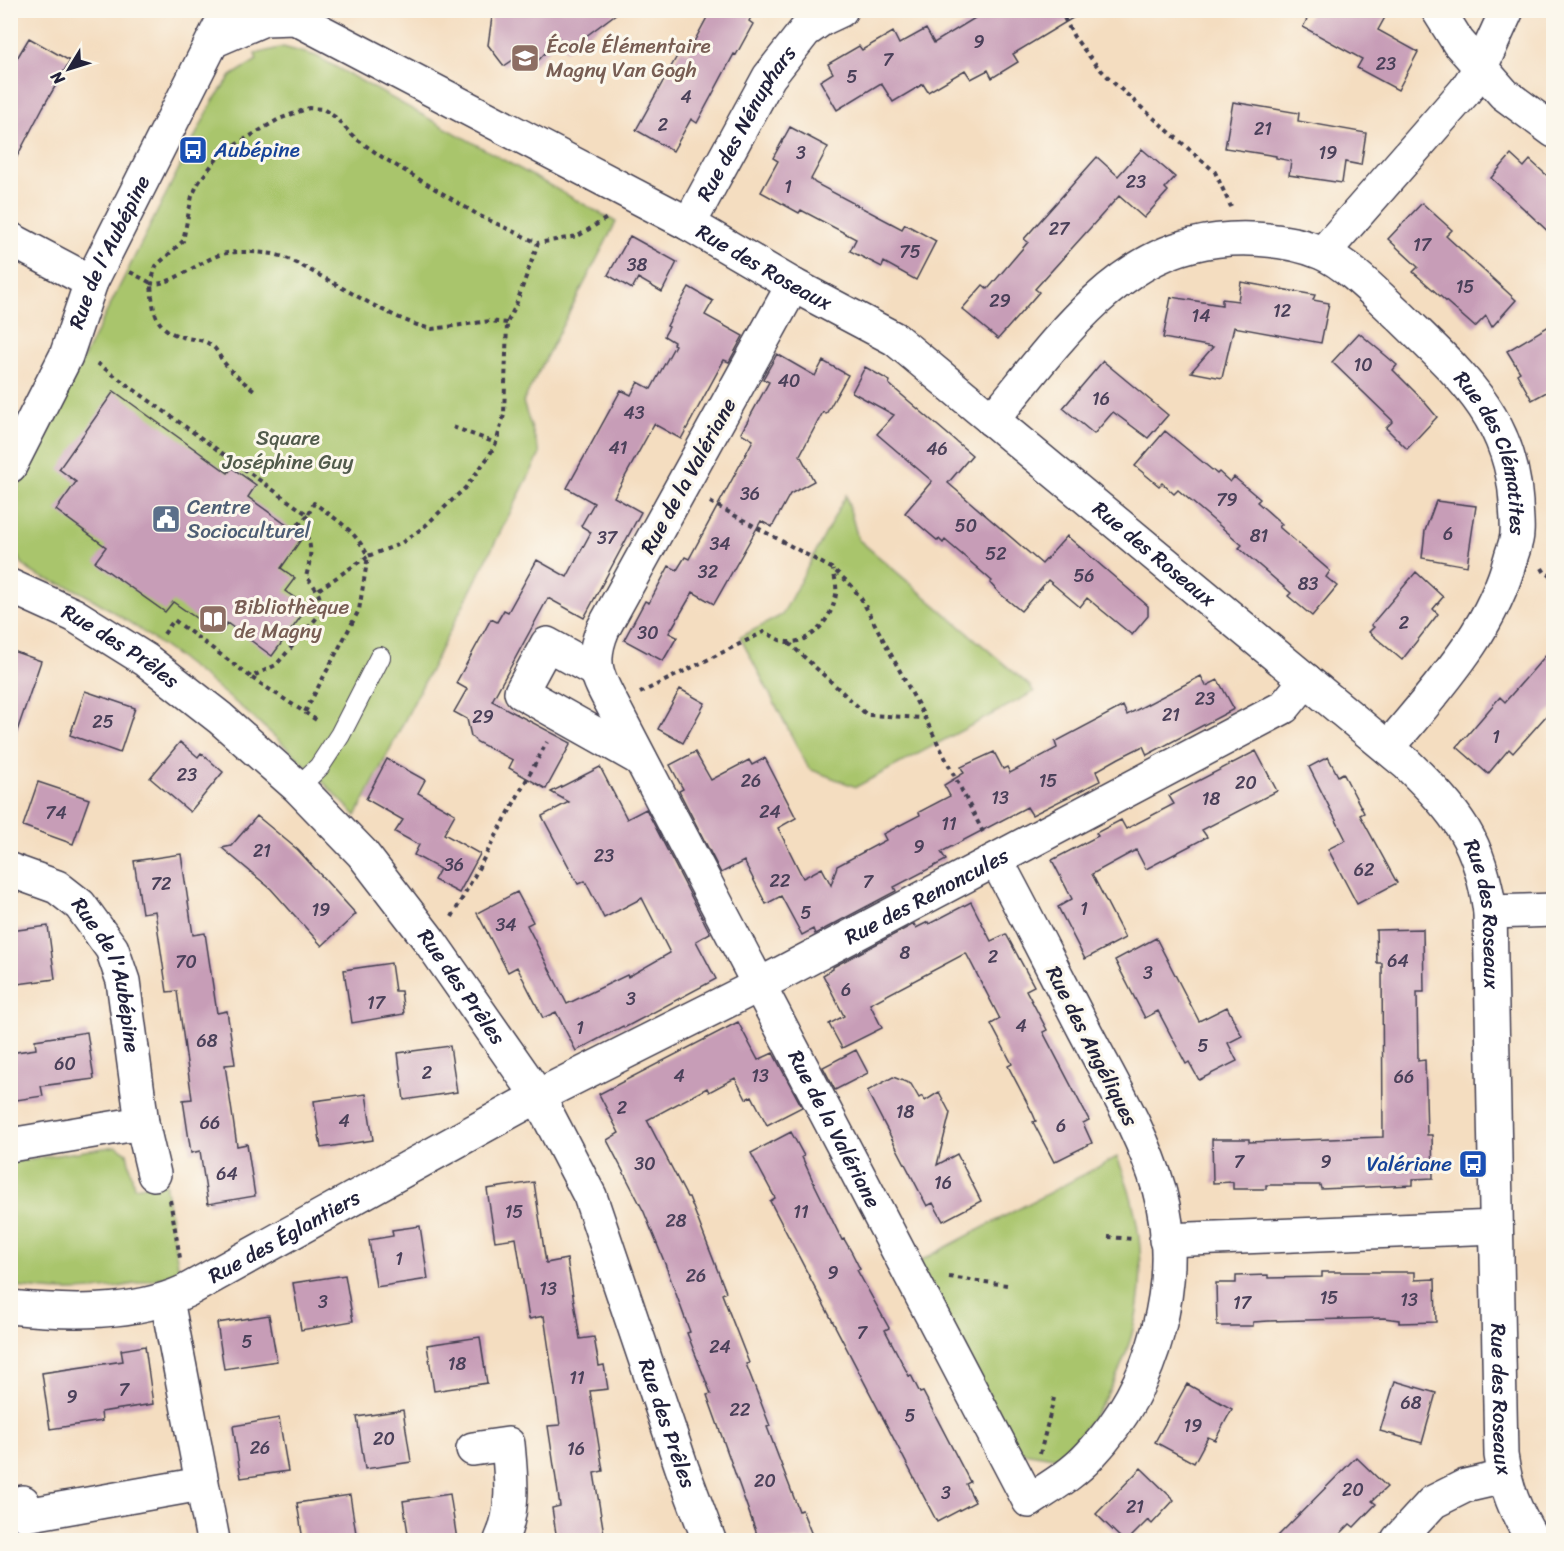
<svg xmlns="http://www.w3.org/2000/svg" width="1564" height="1551" viewBox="0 0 1564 1551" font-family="Sriracha,sans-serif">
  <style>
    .green { fill: #a9c56c; stroke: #667454; stroke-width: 1.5 }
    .building { fill: #c79db7 }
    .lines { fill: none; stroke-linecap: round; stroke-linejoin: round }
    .lane-casing { stroke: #423e4f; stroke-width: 22 }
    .street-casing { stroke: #423e4f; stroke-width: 36 }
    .path { stroke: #423e4f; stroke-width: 4; stroke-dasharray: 4.5 4.5; stroke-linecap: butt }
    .lane { stroke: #fff; stroke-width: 20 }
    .street { stroke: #fff; stroke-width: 33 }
    .labels { text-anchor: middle; stroke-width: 6; stroke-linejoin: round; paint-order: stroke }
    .number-label { font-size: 18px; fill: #4b415a }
    .education-label { font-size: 21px; fill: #785e54; stroke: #fbf7ec; text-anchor: start }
    .street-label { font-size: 21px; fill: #22223b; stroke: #fbf7ec }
    .transit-label { font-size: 21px; fill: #164399; stroke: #fbf7ec; text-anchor: start }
    .park-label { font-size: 21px; fill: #515b4c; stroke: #fbf7ec }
    .service-label { font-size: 21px; fill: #4e5e75; stroke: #fbf7ec; text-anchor: start }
  </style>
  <rect width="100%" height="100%" fill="#fbf7ec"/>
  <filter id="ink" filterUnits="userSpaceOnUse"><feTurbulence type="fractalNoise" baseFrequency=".0167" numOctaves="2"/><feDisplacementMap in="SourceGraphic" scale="12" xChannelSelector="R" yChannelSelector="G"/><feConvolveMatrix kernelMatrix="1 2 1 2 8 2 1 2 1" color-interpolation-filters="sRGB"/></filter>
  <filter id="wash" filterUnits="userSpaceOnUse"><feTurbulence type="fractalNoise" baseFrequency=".008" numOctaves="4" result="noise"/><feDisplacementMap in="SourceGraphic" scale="24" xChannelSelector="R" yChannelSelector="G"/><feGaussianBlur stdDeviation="1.35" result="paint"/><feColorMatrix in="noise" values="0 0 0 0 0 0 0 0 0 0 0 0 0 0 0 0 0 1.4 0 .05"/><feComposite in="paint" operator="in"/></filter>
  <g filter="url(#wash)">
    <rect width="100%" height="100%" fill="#f4ddc0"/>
    <path class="green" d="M283 47 316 56 616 222 523 402 540 454 356 816C289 745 216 682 136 627 117 614 95 599 74 589 56 581 35 579 22 563 5 542 8 513 17 490L213 101 231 76 257 60 255 54Z
      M846 495 858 539 1030 686 1034 692 856 787 809 769 740 637 782 615Z
      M117 1146 127 1153 134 1187 165 1182 179 1272C119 1291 73 1296 11 1286V1162Z
      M1117 1157C1163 1265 1141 1374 1059 1458L1011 1450 914 1264Z"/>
    <g id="blocks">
      <path class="building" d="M493 10H621L566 51 559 38 534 65 525 52 504 66 488 45Z
        M711 10H755L749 21 753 24 736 55 734 54 697 123 691 119 673 151 636 130 681 49 688 53Z
        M988 10H1086L1013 54 1018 62 992 78 988 70 971 79 965 70 928 92 923 84 893 102 881 83 837 110 820 81 833 73 828 64 859 46 862 50 893 32 899 44 926 29 934 43Z
        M1312 10H1389L1378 30 1418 52 1398 90 1357 68 1362 59 1303 27Z
        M29 38 70 61 43 107 10 170V70Z
        M1233 102 1299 113 1298 121 1366 133 1361 165 1345 162 1342 183 1289 175 1291 161 1276 158V156L1225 148Z
        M790 127 828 147 811 179 815 183 902 229 905 224 936 241 916 280 884 262 882 267 850 251 856 239 801 210 799 213 761 192 778 161 773 158Z
        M1142 149 1175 177 1165 188 1168 191 1144 218 1119 196 1035 289 1039 292 998 339 962 309 983 285 988 289 1028 242 1024 239 1097 157 1118 176Z
        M1511 155 1524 167 1530 160 1554 182V237L1491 178Z
        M1422 203 1452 230 1446 236 1516 300 1492 327 1486 316 1475 327 1413 272 1418 267 1388 239Z
        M630 236 677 262 662 292 638 278 632 289 608 275Z
        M1241 282 1315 295 1313 300 1329 303 1321 343 1234 327 1222 378 1191 372 1213 347 1163 338 1171 297 1222 305V299L1238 301Z
        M689 287 713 301 705 315 743 336 729 362 724 360 681 439 654 424 614 497 641 512 584 618 548 598 492 701 571 743 546 789 509 768 513 760 477 742 471 736 467 719 454 712 467 689 456 683 491 619 497 622 504 610 508 612 537 560 567 577 591 532 581 526 594 503 567 488 621 390 631 395 638 382 651 389 675 345 673 344 674 342 664 336 669 327 667 326Z
        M1554 323V388L1532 400 1517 374 1520 372 1507 351Z
        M1359 333 1397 365 1393 370 1421 398 1437 417 1407 449 1386 428 1393 421 1332 362Z
        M777 354 815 376 823 361 848 375 826 414 823 412 800 455 814 481 790 494 772 527 761 521 714 604 693 592 669 633 677 637 663 661 624 640 645 601 649 603 669 566 677 570 685 557 689 559 741 463 753 440 741 433 769 382 763 379Z
        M1103 361 1168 415 1148 438 1113 412 1094 434 1063 408Z
        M865 367 890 381 889 384 972 455 948 483 1042 564 1067 536 1148 606V616L1132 635 1087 598 1080 607 1048 580 1021 611 999 593 990 583 992 581 966 558 945 540 943 543 939 539 938 541 905 513 932 481 877 434 894 415 852 392Z
        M114 391 228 473 232 468 256 485 248 497 303 537 281 568 295 578 285 591 308 607 272 656 227 623 219 634 173 602 165 612 95 562 106 547 56 510 76 482 59 469Z
        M1165 431 1217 474 1219 472 1230 482 1234 477 1260 499 1257 502 1282 524 1279 527 1330 571 1326 577 1337 586 1312 616 1288 596 1291 593 1239 548 1242 545 1205 513 1178 490 1174 494 1162 483 1159 486 1135 466Z
        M1436 501 1476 506 1467 566 1422 558 1425 531Z
        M1416 572 1443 597 1433 609 1438 614 1402 660 1369 632 1374 627 1371 625Z
        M1554 646V707L1513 753 1509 749 1488 774 1457 747 1500 697 1505 702Z
        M10 650 41 661 15 737 10 736Z
        M1201 676 1206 686 1218 680 1234 709 1147 755 1143 746 1119 758 1096 771 1100 781 1032 815 1027 807 941 852 946 860 894 887 896 891 815 934 813 929 802 935 781 896 766 904 744 861 721 873 679 791 683 789 670 765 695 752 711 780 749 760 752 765 765 758 796 818 778 828 803 878 822 868 831 885 837 866 886 840 883 834 920 815 919 812 950 796 944 785 964 773 961 767 994 752 1003 769 1007 767 1010 773 1057 748 1055 742 1123 706 1127 715Z
        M680 689 705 703 683 743 658 729Z
        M85 691 135 708 120 753 70 735Z
        M180 742 198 757 201 753 223 772 190 812 150 778Z
        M1256 751 1277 791 1202 830 1207 837 1146 869 1136 850 1092 874 1125 938 1085 959 1058 907 1072 899 1052 860 1098 836 1096 833 1121 820 1126 829 1174 804 1169 796Z
        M1328 757 1338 776 1343 773 1364 813 1360 815 1397 883 1357 904 1328 849 1346 840 1309 767Z
        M387 759 425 780 418 793 455 814 444 834 480 854 459 893 434 880 440 869 414 855 419 845 395 832 403 820 366 799Z
        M600 767 627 819 646 809 710 933 696 941 716 979 624 1028 623 1026 576 1051 556 1012 543 1018 517 967 508 972 477 913 517 892 533 922 527 925 567 1004 627 975 628 977 670 953 642 898 604 918 585 881 578 884 542 816 569 802 551 792Z
        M38 782 89 799 73 844 23 826Z
        M257 816 298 850 356 914 322 946 271 889 222 848 231 846Z
        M181 854 193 935 205 933 217 1013 227 1011 235 1064 225 1065 237 1146 247 1144 255 1196 208 1204 200 1151 191 1153 183 1100 192 1099 177 991 167 992 155 911 142 913 134 861Z
        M971 902 991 941 1006 934 1034 986 1026 990 1047 1030 1043 1032 1089 1120 1083 1123 1092 1143 1054 1162 1033 1122 1036 1121 1033 1114 1008 1066 1012 1064 991 1024 1000 1019 966 953 870 1004 882 1028 842 1048 829 1024 844 1016 823 975 833 969V967L914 924 916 928 928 922 929 924Z
        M48 926 55 979 10 985V931Z
        M1423 929 1424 992H1417L1418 1061 1425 1060 1427 1135H1432L1433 1178 1413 1179V1185L1321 1189 1320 1185H1266V1189H1233V1182L1213 1183 1212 1139H1249V1142L1383 1137 1382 963H1377L1376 930Z
        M1156 938 1199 1021 1227 1007 1242 1036 1228 1043 1237 1061 1199 1080 1189 1062 1186 1064 1158 1011 1145 1018 1115 960Z
        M391 963 395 991H401L404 1014 352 1023 344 970Z
        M738 1022 758 1060 773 1053 802 1107 767 1125 752 1096 746 1099 735 1078 709 1092 707 1088 647 1120 687 1197H689L726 1292 722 1294 749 1363 746 1364 770 1426 767 1427 799 1511 802 1510 814 1540H759L707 1395 711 1394 687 1333 690 1332 664 1261 644 1212 607 1140 619 1133 599 1094Z
        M87 1032 94 1079 41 1086 43 1096 10 1101V1053L36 1049 35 1040Z
        M450 1046 457 1092 404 1100 398 1053Z
        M856 1050 868 1073 835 1090 823 1067Z
        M893 1077 911 1084 919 1098 922 1096 925 1101 939 1092 950 1113 937 1165 957 1154 981 1201 943 1221 933 1203 927 1206 867 1091Z
        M366 1094 373 1140 321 1148 314 1101Z
        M791 1132 804 1156 802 1157 812 1179 842 1240 844 1239 852 1253 860 1269 857 1270 889 1328 885 1330 909 1376 911 1375 920 1393 923 1392 970 1482 966 1484 975 1502 937 1522 770 1201 775 1198 751 1153Z
        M534 1182 546 1263 567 1259 580 1339 594 1337 599 1366 604 1365 608 1389 590 1391 603 1471 594 1473 605 1540H557L552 1508 560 1506 548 1426 560 1425 544 1316 529 1319 516 1238 495 1241 487 1189Z
        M420 1226 428 1279 376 1287 369 1240 393 1236 392 1230Z
        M1322 1272H1415V1280L1435 1279 1436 1322 1399 1323V1320L1384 1318 1269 1321 1253 1322V1326H1217L1216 1283H1236V1276L1268 1275V1278L1322 1277Z
        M345 1275 353 1321 301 1330 293 1283Z
        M269 1315 277 1361 224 1369 217 1323Z
        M480 1337 487 1383 434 1391 427 1345Z
        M145 1346 153 1404 101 1412 102 1421 50 1429 42 1373 123 1361 121 1350Z
        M1395 1381 1436 1393 1422 1443 1380 1431Z
        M1187 1384 1232 1409 1215 1440 1208 1437 1194 1463 1155 1442Z
        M403 1410 411 1462 365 1469 357 1417Z
        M279 1418 288 1471 241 1478 233 1426Z
        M1356 1457 1387 1487 1372 1501 1376 1504 1354 1527 1350 1524 1334 1540H1274Z
        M1141 1468 1174 1500 1152 1524 1148 1520 1128 1540H1123L1096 1514Z
        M450 1494 457 1540H409L403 1501Z
        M350 1495 357 1540H303L297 1503Z"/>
    </g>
  </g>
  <g filter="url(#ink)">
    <use href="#blocks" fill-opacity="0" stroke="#423e4f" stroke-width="1.5"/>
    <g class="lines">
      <g class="lane-casing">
        <path id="lane" d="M298 787 319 767 340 735 380 657"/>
      </g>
      <g class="street-casing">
        <g id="street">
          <path d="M1438 10 1458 42 1504 94 1554 131"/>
          <path id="s1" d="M213 41 264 19 295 18 689 224 793 285 895 339 1407 764C1458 814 1480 840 1490 912L1501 1455C1506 1489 1515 1511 1533 1540"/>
          <path id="s2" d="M689 224 769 77 805 31 822 19 841 10"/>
          <path d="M10 239 91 282"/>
          <path d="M1323 253 1465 91 1481 67 1507 10"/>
          <path id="s3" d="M793 285 603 629C589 662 597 677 613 706L1029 1501C1050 1487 1073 1474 1090 1455 1155 1386 1184 1280 1159 1189 1143 1134 1112 1083 1086 1033 1056 975 1027 917 996 860"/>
          <path id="s4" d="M992 420C1047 355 1105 266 1192 245 1231 235 1285 237 1322 253 1348 264 1380 298 1401 317 1458 373 1511 416 1516 502 1516 512 1518 523 1517 533 1517 541 1513 550 1511 557 1491 633 1436 689 1388 748"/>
          <path id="s5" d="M10 466 66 356 91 282 223 20"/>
          <path id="s6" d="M10 586 74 615 146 660 220 718 298 787 362 853 429 940 538 1096 590 1196 682 1468 709 1540"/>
          <path d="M596 671 547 644 521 692 640 759"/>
          <path id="s7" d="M10 870 57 887 80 905 112 949 123 981 142 1123 154 1174"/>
          <path d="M1490 912 1554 910"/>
          <path d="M10 1145 142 1123"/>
          <path d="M1166 1240 1496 1227"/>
          <path d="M167 1300 213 1540"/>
          <path id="s8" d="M10 1307C67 1313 134 1315 186 1291L538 1096 759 985 1284 707 1306 680"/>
          <path d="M473 1449 508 1444C511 1476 515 1510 501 1540"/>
          <path d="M23 1502 26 1515 201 1484"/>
          <path d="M1398 1540 1433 1502 1465 1486 1504 1477"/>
        </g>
      </g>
      <path class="path" d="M1060 10 1074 37 1098 67 1116 85 1215 172 1231 207
        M130 272 151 283C153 312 154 331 187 338 196 340 204 339 212 346 217 349 219 356 223 361 232 373 244 383 257 392
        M507 323 490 321 432 329C397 322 348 290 315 273 302 266 288 257 273 254 259 252 240 251 227 253 205 256 168 289 151 283L156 266 183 241 192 196 199 182 215 161 230 148 279 119 309 108 323 109 335 117 355 138 382 157 480 216 538 243
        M97 363 308 515 314 503C337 520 355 530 368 556L318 590
        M453 427 496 443
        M710 502 833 569 851 585 862 600 925 718
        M1542 568 1545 573 1554 577
        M164 634 174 620 251 677 276 665 321 613C322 597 317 588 306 577 311 557 315 541 298 525L308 515
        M789 643 867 715 925 718 983 832
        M252 678 318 721
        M640 693 764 632C773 635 781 643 790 642 814 642 833 616 836 594 837 586 835 578 833 570
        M305 712 359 610 368 556 400 544 424 527 466 487 489 456 496 443 504 415 507 323 516 305 538 243 578 236 607 218
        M452 917 547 742
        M170 1200 180 1258
        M1108 1237 1134 1239
        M949 1277 1007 1285
        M1040 1454 1054 1398"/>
      <use href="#lane" class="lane"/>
      <use href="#street" class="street"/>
    </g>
  </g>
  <defs>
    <g id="school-square" transform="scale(1.5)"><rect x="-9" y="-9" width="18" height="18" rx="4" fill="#8d6e63" stroke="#fbf7ec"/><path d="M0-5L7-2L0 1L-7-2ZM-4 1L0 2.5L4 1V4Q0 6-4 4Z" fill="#fff"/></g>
    <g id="bus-square" transform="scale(1.5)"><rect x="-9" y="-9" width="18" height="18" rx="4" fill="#1a4fb4" stroke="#fbf7ec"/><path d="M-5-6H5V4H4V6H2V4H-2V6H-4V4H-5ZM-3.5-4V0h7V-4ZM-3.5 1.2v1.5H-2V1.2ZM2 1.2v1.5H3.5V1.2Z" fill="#fff"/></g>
    <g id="civic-square" transform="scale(1.5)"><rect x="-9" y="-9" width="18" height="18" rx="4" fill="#5c6f8a" stroke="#fbf7ec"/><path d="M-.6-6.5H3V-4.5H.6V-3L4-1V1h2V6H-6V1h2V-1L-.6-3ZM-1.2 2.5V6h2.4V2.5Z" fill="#fff"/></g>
    <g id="library-square" transform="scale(1.5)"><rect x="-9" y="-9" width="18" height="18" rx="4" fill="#8d6e63" stroke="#fbf7ec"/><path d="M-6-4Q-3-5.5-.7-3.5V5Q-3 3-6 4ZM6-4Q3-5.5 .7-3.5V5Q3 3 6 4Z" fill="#fff"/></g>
  </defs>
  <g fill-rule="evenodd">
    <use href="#school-square" x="525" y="58"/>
    <use href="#bus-square" x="193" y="150"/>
    <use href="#civic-square" x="166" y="519"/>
    <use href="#library-square" x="213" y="619"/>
    <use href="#bus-square" x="1473" y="1164"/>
  </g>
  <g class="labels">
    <g class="number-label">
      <text x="979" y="48">9</text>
      <text x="888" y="66">7</text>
      <text x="1386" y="70">23</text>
      <text x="852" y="83">5</text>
      <text x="686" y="103">4</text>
      <text x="663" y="131">2</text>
      <text x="1263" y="135">21</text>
      <text x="801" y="159">3</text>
      <text x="1328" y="159">19</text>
      <text x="1136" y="188">23</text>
      <text x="788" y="193">1</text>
      <text x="1059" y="235">27</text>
      <text x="1422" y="251">17</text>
      <text x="910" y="258">75</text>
      <text x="637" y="271">38</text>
      <text x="1465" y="293">15</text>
      <text x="1000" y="307">29</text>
      <text x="1282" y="317">12</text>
      <text x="1201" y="322">14</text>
      <text x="1363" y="371">10</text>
      <text x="789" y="387">40</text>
      <text x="1101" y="405">16</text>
      <text x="634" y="419">43</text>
      <text x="618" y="454">41</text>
      <text x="937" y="455">46</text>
      <text x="750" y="500">36</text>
      <text x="1227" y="506">79</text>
      <text x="966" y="532">50</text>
      <text x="1448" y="540">6</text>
      <text x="1259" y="542">81</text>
      <text x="607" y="544">37</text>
      <text x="720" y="550">34</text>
      <text x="996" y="560">52</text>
      <text x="708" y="578">32</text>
      <text x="1084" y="582">56</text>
      <text x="1308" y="590">83</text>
      <text x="1404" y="629">2</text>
      <text x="648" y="639">30</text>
      <text x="1205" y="705">23</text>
      <text x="1171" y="721">21</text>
      <text x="483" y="723">29</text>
      <text x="103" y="728">25</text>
      <text x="1496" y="743">1</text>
      <text x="187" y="781">23</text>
      <text x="751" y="787">26</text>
      <text x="1048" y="787">15</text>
      <text x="1246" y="789">20</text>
      <text x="1000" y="804">13</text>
      <text x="1211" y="805">18</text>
      <text x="770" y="818">24</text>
      <text x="56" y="819">74</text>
      <text x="949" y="830">11</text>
      <text x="919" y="853">9</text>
      <text x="262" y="857">21</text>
      <text x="604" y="862">23</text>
      <text x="454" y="871">36</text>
      <text x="1364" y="876">62</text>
      <text x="780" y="887">22</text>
      <text x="868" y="888">7</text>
      <text x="161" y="890">72</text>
      <text x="1084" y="915">1</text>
      <text x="321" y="916">19</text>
      <text x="806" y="919">5</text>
      <text x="506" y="931">34</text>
      <text x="905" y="959">8</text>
      <text x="993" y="963">2</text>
      <text x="1398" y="967">64</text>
      <text x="186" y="968">70</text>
      <text x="1148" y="979">3</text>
      <text x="846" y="996">6</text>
      <text x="631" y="1005">3</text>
      <text x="376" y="1009">17</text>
      <text x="1021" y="1032">4</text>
      <text x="580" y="1034">1</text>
      <text x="207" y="1047">68</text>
      <text x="1203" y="1052">5</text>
      <text x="65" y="1070">60</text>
      <text x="427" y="1079">2</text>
      <text x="679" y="1082">4</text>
      <text x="760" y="1082">13</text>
      <text x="1404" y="1083">66</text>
      <text x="622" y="1114">2</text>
      <text x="905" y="1118">18</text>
      <text x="344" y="1127">4</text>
      <text x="210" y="1129">66</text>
      <text x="1061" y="1132">6</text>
      <text x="1239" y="1168">7</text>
      <text x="1326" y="1168">9</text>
      <text x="645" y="1170">30</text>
      <text x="227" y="1180">64</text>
      <text x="943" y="1189">16</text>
      <text x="514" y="1218">15</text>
      <text x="801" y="1218">11</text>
      <text x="676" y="1227">28</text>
      <text x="399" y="1265">1</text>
      <text x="833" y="1279">9</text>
      <text x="696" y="1282">26</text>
      <text x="548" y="1295">13</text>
      <text x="1329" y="1304">15</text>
      <text x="1409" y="1306">13</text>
      <text x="323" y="1308">3</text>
      <text x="1242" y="1309">17</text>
      <text x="862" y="1339">7</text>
      <text x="247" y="1348">5</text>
      <text x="720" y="1353">24</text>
      <text x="457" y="1370">18</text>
      <text x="577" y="1384">11</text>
      <text x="124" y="1396">7</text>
      <text x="72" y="1403">9</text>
      <text x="1411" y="1409">68</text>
      <text x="740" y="1416">22</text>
      <text x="910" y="1422">5</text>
      <text x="1193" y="1432">19</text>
      <text x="384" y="1445">20</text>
      <text x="260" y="1454">26</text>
      <text x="576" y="1455">16</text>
      <text x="765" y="1487">20</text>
      <text x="1353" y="1496">20</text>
      <text x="946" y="1499">3</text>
      <text x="1135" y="1513">21</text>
    </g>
    <g class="education-label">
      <text x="546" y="53">École Élémentaire<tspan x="546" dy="24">Magny Van Gogh</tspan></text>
      <text x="234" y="614">Bibliothèque<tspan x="234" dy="24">de Magny</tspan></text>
    </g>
    <g class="street-label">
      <text dy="7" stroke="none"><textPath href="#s2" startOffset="116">Rue des Nénuphars</textPath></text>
      <text dy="7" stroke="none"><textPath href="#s5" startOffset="236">Rue de l'Aubépine</textPath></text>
      <text dy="7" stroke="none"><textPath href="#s1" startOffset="618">Rue des Roseaux</textPath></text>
      <text dy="7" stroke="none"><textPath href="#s4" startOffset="674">Rue des Clématites</textPath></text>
      <text transform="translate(688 476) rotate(-61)" y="7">Rue de la Valériane</text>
      <text dy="7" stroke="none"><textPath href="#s1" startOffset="1104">Rue des Roseaux</textPath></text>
      <text dy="7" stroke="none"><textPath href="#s6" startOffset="126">Rue des Prêles</textPath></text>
      <text dy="7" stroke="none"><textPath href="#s8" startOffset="1018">Rue des Renoncules</textPath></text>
      <text dy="7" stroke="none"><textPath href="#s1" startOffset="1608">Rue des Roseaux</textPath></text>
      <text dy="7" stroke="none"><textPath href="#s7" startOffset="156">Rue de l'Aubépine</textPath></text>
      <text dy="7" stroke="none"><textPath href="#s6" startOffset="612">Rue des Prêles</textPath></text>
      <text transform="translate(1092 1046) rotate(63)" y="7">Rue des Angéliques</text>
      <text dy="7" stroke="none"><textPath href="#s3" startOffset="952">Rue de la Valériane</textPath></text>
      <text dy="7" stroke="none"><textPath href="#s8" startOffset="291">Rue des Églantiers</textPath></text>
      <text dy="7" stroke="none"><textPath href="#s1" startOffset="2094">Rue des Roseaux</textPath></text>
      <text dy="7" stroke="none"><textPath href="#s6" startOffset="1098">Rue des Prêles</textPath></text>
    </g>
    <g class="transit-label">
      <text x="214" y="157">Aubépine</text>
      <text x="1452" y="1171" text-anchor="end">Valériane</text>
    </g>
    <g class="park-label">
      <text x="288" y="445">Square<tspan x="288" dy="24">Joséphine Guy</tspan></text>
    </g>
    <g class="service-label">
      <text x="187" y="514">Centre<tspan x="187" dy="24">Socioculturel</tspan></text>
    </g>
  </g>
  <rect width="1564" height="1551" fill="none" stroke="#fbf7ec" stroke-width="36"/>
  <g transform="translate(69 69) rotate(232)" stroke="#fbf7ec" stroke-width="4.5" paint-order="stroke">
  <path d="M0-4.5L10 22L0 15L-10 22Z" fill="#22223b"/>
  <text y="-9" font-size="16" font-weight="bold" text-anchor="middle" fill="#22223b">N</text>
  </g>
</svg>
